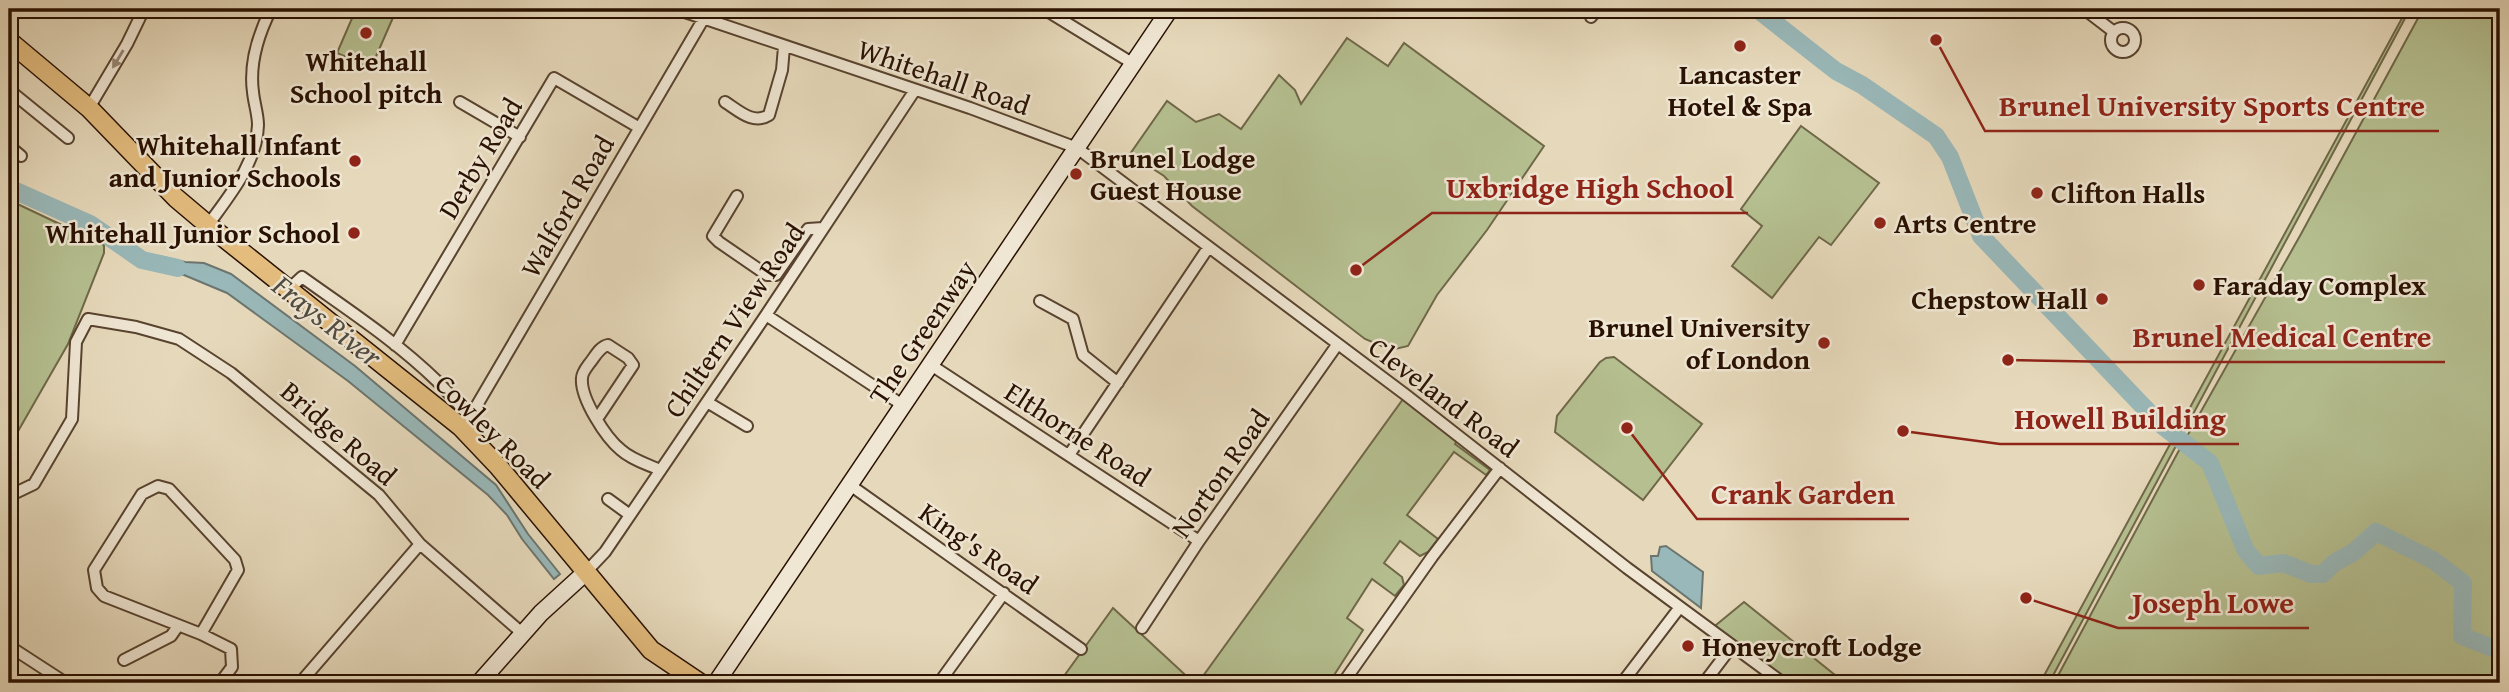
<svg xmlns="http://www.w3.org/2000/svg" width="2509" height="692" viewBox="0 0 2509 692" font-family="'Gentium Book Plus',serif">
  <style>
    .green { fill: #b5bf90; stroke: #6f6848; stroke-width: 2 }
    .water { fill: #99b8b9; stroke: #6c756f; stroke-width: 2 }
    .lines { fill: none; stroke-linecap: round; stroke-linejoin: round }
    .river { stroke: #99b8b9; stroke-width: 18 }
    .street-casing { stroke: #58432f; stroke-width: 14 }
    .secondary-casing { stroke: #291100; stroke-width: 19 }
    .primary-casing { stroke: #291100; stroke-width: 21 }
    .street { stroke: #efe6d3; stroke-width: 10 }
    .secondary { stroke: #efe6d3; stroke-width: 16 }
    .primary { stroke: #e3bc7e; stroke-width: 18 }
    .oneway { fill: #968674 }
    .poi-dot { fill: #8f2418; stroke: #efe6d3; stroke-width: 2.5 }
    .labels { text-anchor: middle; stroke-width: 5; stroke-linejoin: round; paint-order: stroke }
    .poi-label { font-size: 28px; font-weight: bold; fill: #291100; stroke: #efe6d3; text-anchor: start }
    .street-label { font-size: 28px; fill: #291100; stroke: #efe6d3 }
    .water-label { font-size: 30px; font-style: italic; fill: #504b41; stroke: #efe6d3 }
    .leader { fill: none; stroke: #8f2418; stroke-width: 2.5 }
    .callout-dot { fill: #8f2418; stroke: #efe6d3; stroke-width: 2.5 }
    .callout-label { font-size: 30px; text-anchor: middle; font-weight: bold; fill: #8f2418; stroke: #efe6d3; stroke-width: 5; stroke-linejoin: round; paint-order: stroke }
  </style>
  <rect width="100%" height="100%" fill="#e6d9bb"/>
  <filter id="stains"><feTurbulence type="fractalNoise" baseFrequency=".00286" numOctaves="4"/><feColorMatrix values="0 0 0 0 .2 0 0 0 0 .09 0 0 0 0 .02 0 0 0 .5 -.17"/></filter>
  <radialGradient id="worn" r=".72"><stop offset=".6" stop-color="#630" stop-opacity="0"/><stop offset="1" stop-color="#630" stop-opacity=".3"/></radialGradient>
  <path class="green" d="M356 9H385L395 13 371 68 337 53Z
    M2407 9H2410L2049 683H2040Z
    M2423 9H2500V683H2054L2177 454 2301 234Z
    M1347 38 1388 66 1404 43 1544 146 1487 230 1437 295 1408 346 1391 350 1365 339 1192 206 1164 176 1130 154 1167 101 1196 122 1219 114 1241 129 1279 75 1295 90 1301 104Z
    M1801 126 1879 183 1831 245 1819 237 1772 298 1732 266 1762 226 1741 209Z
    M9 200 104 245V253L68 344 9 447Z
    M1614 357 1702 424 1643 500 1555 432 1557 416 1600 362 1606 358Z
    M1406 395 1460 436 1455 444 1490 470 1486 475 1454 452 1407 515 1438 539 1428 552 1420 556 1400 541 1384 563 1402 577 1404 585 1395 596 1372 579 1347 618 1363 630 1329 683H1198Z
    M1744 602 1845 683H1783L1710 630Z
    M1113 608 1194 683H1059Z"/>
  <path class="water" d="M159 256 185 262 204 263 231 274 355 366 496 485 528 534 560 574 554 579 522 539 507 515 488 495 348 381 227 293 184 275 154 267Z
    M1666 546 1703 572 1701 608 1652 571 1651 556H1658L1660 547Z"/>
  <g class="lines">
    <path class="river" d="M1757 9 1836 71 1862 85 1936 136 1950 157 1981 236 2159 423 2210 463 2246 551 2259 566 2283 563 2311 574H2323L2334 563 2354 552 2376 532 2433 560 2463 583 2462 636 2500 651
      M9 188 90 224 142 260 178 268"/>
    <g class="street-casing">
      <path id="street" d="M676 9 970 108 1077 148 1406 395 1627 568 1783 683
        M1044 9 1132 63
        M2084 9 2114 32
        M9 15 12 9
        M1591 17 1597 9
        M2111 40a12 12 0 1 1 24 0a12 12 0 1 1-24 0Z
        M9 90 68 138
        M460 102 520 137
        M725 102C739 111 753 125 769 115L782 70 784 47
        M89 108 127 44 144 9
        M9 146 21 156
        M737 196 713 236 719 242 767 275H776L808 229 823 228
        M208 225C229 196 257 163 258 125 258 114 254 103 253 92 249 63 258 35 271 9
        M288 290 302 277C348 310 396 341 437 381 448 392 459 405 470 417L467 420
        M1040 301 1073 319 1083 355 1118 383
        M766 315 904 406
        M395 345 554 78 638 127
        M931 365 1199 541
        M707 402 747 426
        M470 417 704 18
        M597 419 633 365 628 358 608 345C599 347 595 357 589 364 586 368 582 373 582 378 580 398 606 438 621 450 632 460 647 464 660 470
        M1069 455 1208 248
        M850 485 1081 649
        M9 496 34 484 72 419 76 342 88 319 136 327 179 339 231 373 379 495 420 544 522 633
        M608 499 630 515
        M586 572 605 552 766 315 915 90
        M1142 628 1199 541 1337 345
        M201 634 238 570 235 560 169 489 158 486 142 494 94 570 97 588 104 596 201 634 231 649 232 667 220 683
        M9 646 66 683
        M124 660 171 636 178 626
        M300 683 420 544
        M939 683 1004 593
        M1343 683 1432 557 1500 468
        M1622 683 1680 607
        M1704 683 1732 646"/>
    </g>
    <g class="secondary-casing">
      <path id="secondary" d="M479 683 541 613 586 572
        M716 683 1170 9"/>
    </g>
    <g class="primary-casing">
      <path id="primary" d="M9 41 89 108 176 198 208 225 461 427 498 466 651 650 700 683"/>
    </g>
    <use href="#street" class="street"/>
    <use href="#secondary" class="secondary"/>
    <use href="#primary" class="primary"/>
  </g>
  <defs><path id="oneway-solid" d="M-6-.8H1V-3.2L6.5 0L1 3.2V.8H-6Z" transform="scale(1.75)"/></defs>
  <use class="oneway" href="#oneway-solid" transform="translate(118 59) rotate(121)"/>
  <g class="poi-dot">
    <circle cx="366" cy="33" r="7"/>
    <circle cx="1740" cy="46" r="7"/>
    <circle cx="355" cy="161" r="7"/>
    <circle cx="1076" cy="174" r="7"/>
    <circle cx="2037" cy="193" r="7"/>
    <circle cx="1880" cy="223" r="7"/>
    <circle cx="354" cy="233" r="7"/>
    <circle cx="2199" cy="285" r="7"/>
    <circle cx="2102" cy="299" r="7"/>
    <circle cx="1824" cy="343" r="7"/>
    <circle cx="1688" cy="646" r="7"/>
  </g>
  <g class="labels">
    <g class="poi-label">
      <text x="366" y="71" text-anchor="middle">Whitehall<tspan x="366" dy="32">School pitch</tspan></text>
      <text x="1740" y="84" text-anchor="middle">Lancaster<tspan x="1740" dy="32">Hotel &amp; Spa</tspan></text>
      <text x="341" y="155" text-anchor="end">Whitehall Infant<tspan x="341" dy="32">and Junior Schools</tspan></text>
      <text x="1090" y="168">Brunel Lodge<tspan x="1090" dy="32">Guest House</tspan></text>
      <text x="2051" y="203">Clifton Halls</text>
      <text x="1894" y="233">Arts Centre</text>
      <text x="340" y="243" text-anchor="end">Whitehall Junior School</text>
      <text x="2213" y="295">Faraday Complex</text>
      <text x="2088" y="309" text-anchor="end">Chepstow Hall</text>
      <text x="1810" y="337" text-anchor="end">Brunel University<tspan x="1810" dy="32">of London</tspan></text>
      <text x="1702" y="656">Honeycroft Lodge</text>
    </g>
    <g class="street-label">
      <text transform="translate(944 77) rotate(19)" y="10">Whitehall Road</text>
      <text transform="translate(480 158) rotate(-59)" y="10">Derby Road</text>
      <text transform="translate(567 206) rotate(-60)" y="10">Walford Road</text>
      <text transform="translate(734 320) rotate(-56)" y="10">Chiltern View Road</text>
      <text transform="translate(922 332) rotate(-56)" y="10">The Greenway</text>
      <text transform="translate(1444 397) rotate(37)" y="10">Cleveland Road</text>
      <text transform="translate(493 431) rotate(45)" y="10">Cowley Road</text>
      <text transform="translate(339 433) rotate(41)" y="10">Bridge Road</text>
      <text transform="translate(1078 434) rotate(33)" y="10">Elthorne Road</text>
      <text transform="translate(1220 473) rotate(-55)" y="10">Norton Road</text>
      <text transform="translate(979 548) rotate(35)" y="10">King's Road</text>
    </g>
    <g class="water-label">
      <text transform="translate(327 321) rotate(38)" y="10">Frays River</text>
    </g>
  </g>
  <path class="leader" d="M1936 40L1985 131H2439M1356 270L1432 213H1748M2008 360L2118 362H2445M1903 431L2000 444H2239M1627 428L1697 519H1909M2026 598L2118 628H2309"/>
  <g class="callout-dot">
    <circle cx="1936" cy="40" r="7"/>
    <circle cx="1356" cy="270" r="7"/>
    <circle cx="2008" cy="360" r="7"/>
    <circle cx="1903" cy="431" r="7"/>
    <circle cx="1627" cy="428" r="7"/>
    <circle cx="2026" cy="598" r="7"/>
  </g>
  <g class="callout-label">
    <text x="2212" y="116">Brunel University Sports Centre</text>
    <text x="1590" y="198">Uxbridge High School</text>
    <text x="2282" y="347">Brunel Medical Centre</text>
    <text x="2120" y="429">Howell Building</text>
    <text x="1803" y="504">Crank Garden</text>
    <text x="2213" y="613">Joseph Lowe</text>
  </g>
  <rect width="2509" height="692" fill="none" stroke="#e6d9bb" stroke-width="35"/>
  <rect x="10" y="10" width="2488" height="671" fill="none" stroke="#291100" stroke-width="3.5"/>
  <rect x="18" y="18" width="2474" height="657" fill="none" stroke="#291100" stroke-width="2"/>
  <rect width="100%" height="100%" filter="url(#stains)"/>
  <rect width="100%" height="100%" fill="url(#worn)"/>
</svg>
